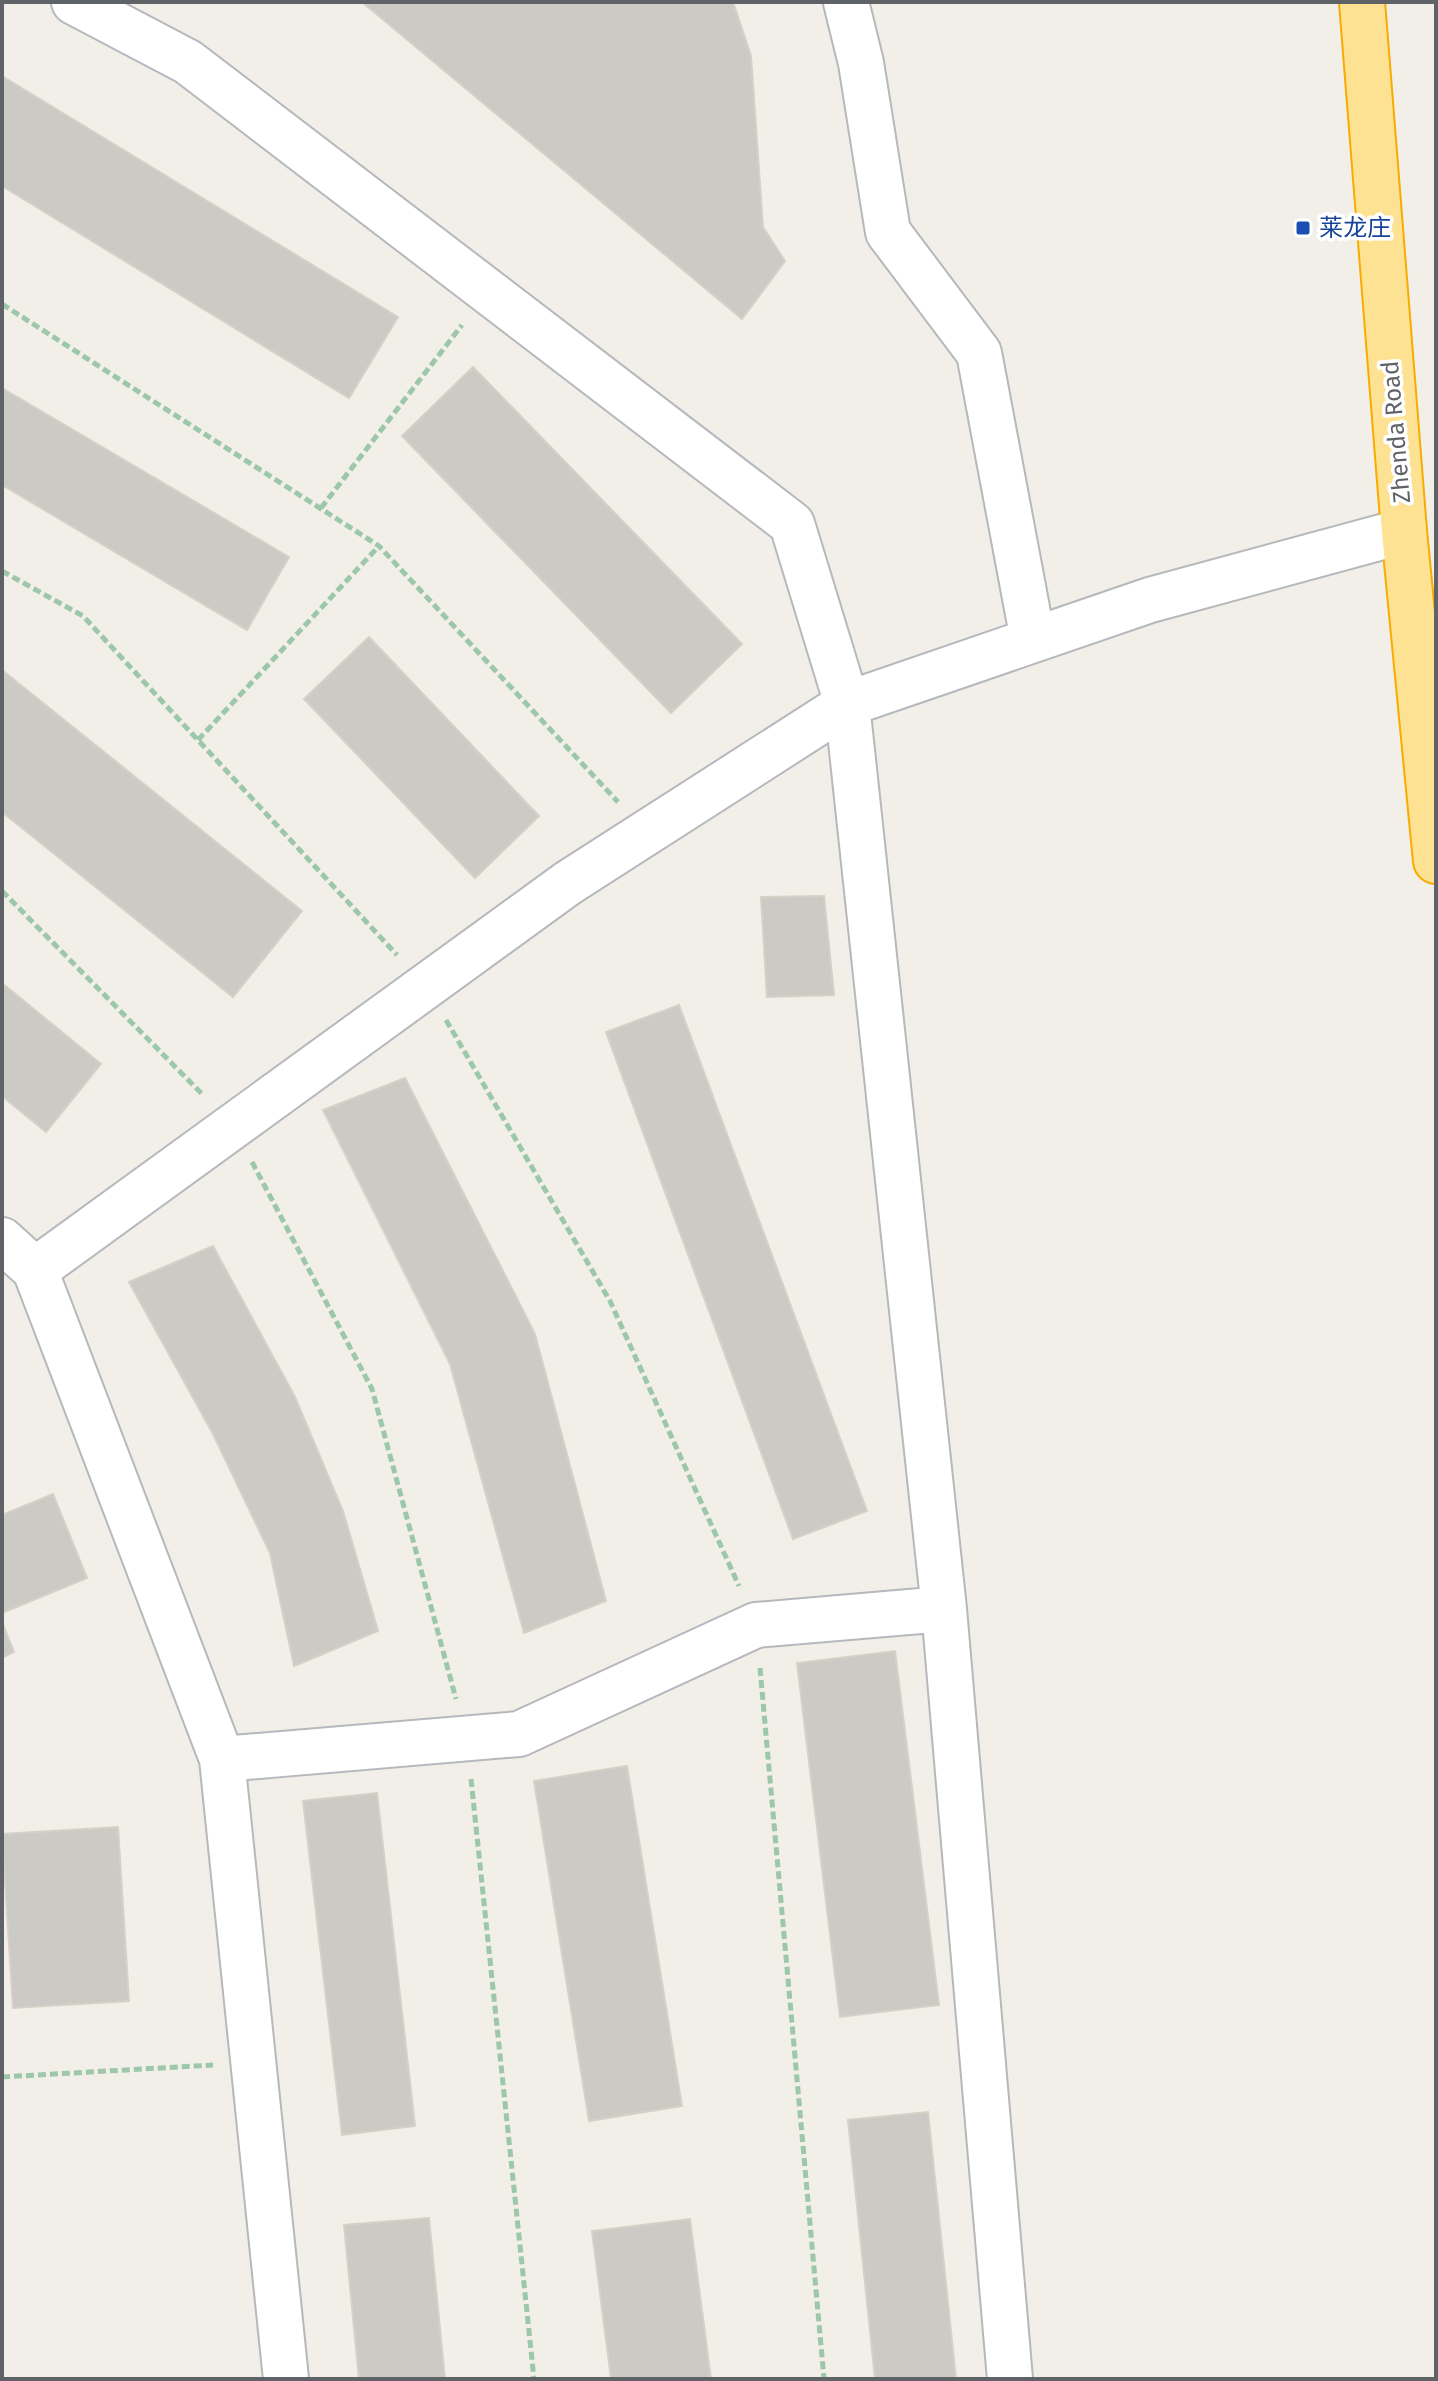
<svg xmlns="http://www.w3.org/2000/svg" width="1438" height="2381" viewBox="0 0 1438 2381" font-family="'Fira Sans','Noto Sans SC',sans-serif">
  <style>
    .building { fill: #cccac5; stroke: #d6d1c6; stroke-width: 2 }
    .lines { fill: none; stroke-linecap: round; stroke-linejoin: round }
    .street-casing { stroke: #b5b8bc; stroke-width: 48 }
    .highway-casing { stroke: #f9ab00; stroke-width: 48 }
    .path { stroke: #9cc7a9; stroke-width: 5; stroke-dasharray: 8 4; stroke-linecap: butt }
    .street { stroke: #fff; stroke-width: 44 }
    .highway { stroke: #fde293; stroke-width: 44 }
    .transit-dot { fill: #1a4fb4; stroke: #fff; stroke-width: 3 }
    .labels { text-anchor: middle; stroke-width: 7; stroke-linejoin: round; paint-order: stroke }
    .transit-label { font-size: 24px; fill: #164399; stroke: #fff; text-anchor: start }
    .street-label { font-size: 24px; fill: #5f6368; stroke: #fff }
  </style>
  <rect width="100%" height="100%" fill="#f1efe8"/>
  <path class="building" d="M362 2H733L751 56 763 227 785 261 742 319Z
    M2 76 398 317 349 398 2 186Z
    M473 367 742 644 671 713 402 436Z
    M2 388 289 557 247 630 2 485Z
    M369 637 539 816 475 878 304 699Z
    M2 670 302 911 233 997 2 812Z
    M824 896 834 995 767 997 761 897Z
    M2 983 101 1064 46 1132 2 1096Z
    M679 1005 867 1511 793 1539 606 1032Z
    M405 1078 535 1334 606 1601 524 1633 450 1364 323 1110Z
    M213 1246 295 1397 343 1511 378 1631 294 1666 270 1553 213 1434 129 1282Z
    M53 1494 87 1578 2 1613V1515Z
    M2 1622 14 1652 2 1658Z
    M895 1651 939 2005 840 2017 797 1663Z
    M627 1766 682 2106 589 2121 534 1781Z
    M377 1793 415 2126 342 2135 303 1801Z
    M118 1827 129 2001 13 2008 2 1834Z
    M928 2112 956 2379H875L848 2120Z
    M429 2218 445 2379H359L344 2225Z
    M690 2219 711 2379H611L592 2231Z"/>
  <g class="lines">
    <g class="street-casing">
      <path id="street" d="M74 2 188 62 792 524 847 704 944 1609 1010 2379
        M846 2 861 63 888 232 979 353 1033 640
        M2 1240 35 1270 568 883 847 704 1150 600 1404 531
        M35 1270 222 1759 519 1734 756 1625 944 1609
        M222 1759 286 2379"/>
    </g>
    <g class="highway-casing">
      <path id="highway" d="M1362 2 1404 531 1436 861"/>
    </g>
    <path class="path" d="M2 304 379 546 618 802
      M321 508 462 325
      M2 571 83 616 397 955
      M198 740 379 546
      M2 891 204 1096
      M446 1020 610 1301 739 1586
      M252 1162 372 1389 456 1699
      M760 1668 824 2379
      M471 1779 534 2379
      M2 2077 213 2065"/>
    <use href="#street" class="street"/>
    <use href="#highway" class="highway"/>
  </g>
  <rect class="transit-dot" x="1295" y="220" width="16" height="16" rx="4"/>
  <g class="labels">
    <g class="transit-label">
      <text x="1319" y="236">莱龙庄</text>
    </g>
    <g class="street-label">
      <text transform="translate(1396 432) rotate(-95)" y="8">Zhenda Road</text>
    </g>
  </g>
  <rect width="1438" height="2381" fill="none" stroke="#5f6368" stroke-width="8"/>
</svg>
